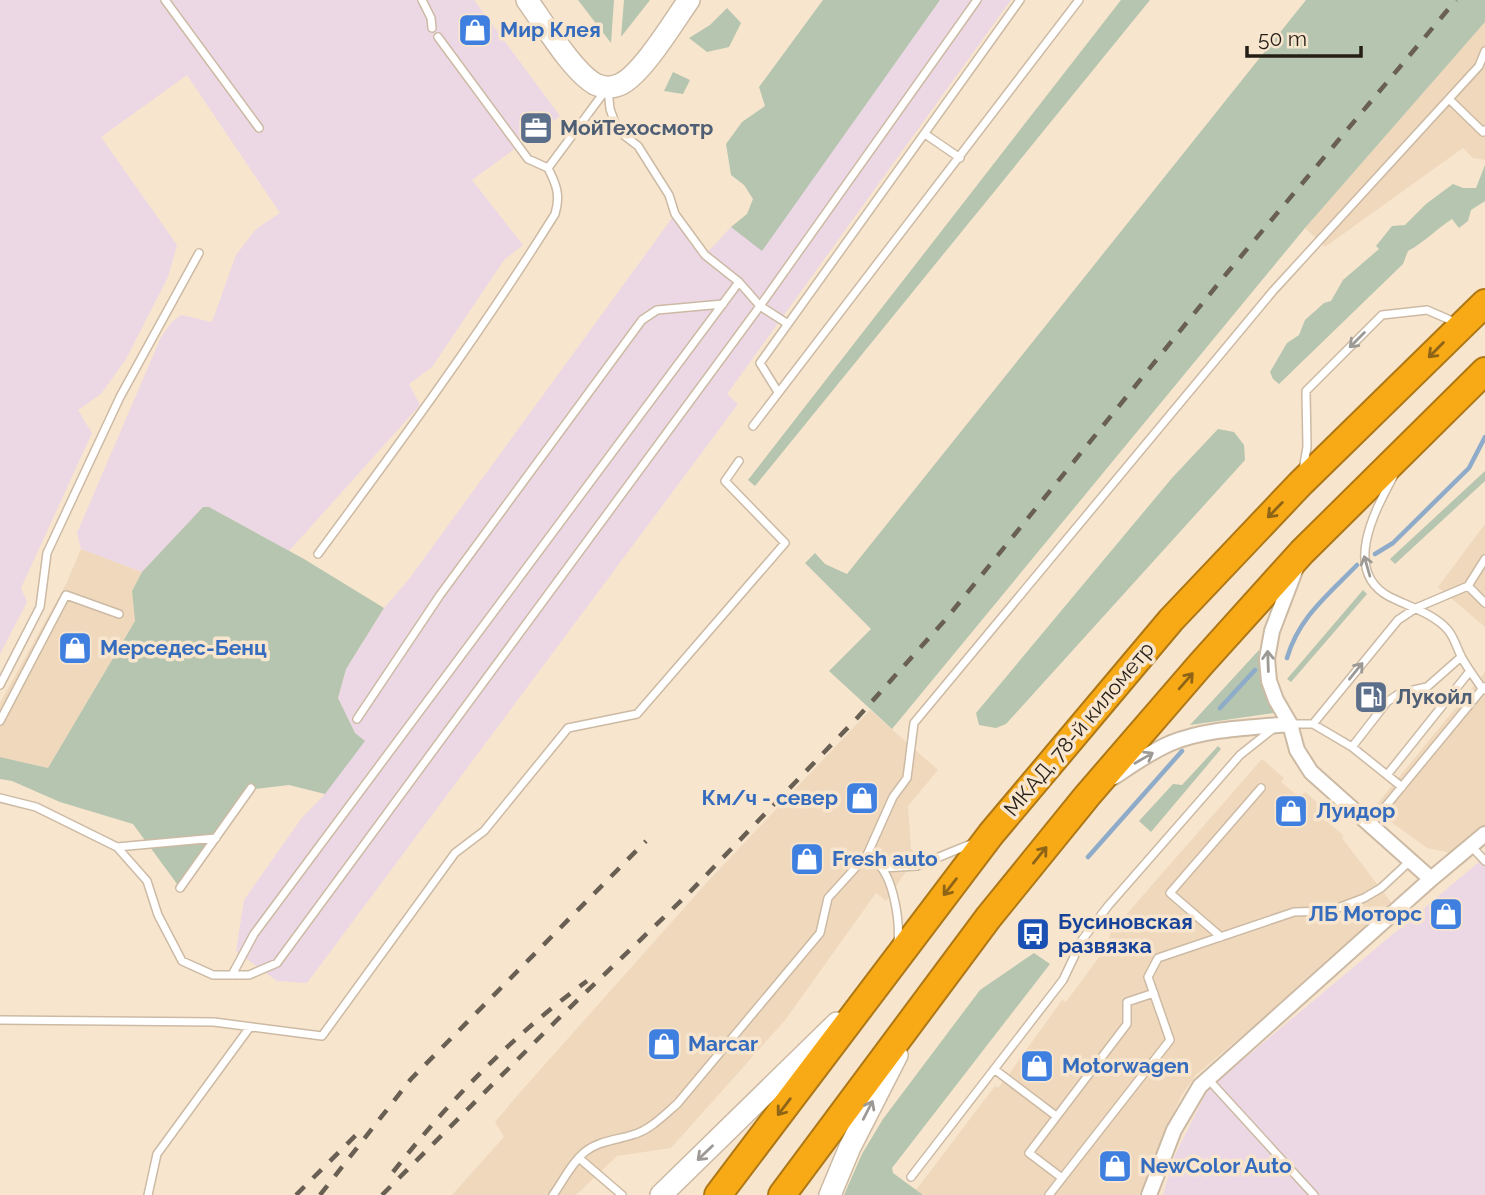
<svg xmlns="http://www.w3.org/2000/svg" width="1485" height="1195" viewBox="0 0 1485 1195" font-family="Raleway,sans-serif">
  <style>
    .built { fill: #f0d8bc }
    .industrial { fill: #ecd7e5 }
    .green { fill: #b5c5af }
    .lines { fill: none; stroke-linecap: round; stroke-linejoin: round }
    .stream { stroke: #8eabc9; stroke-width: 4.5 }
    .lane-casing { stroke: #ccbaa4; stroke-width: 10 }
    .street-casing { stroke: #ccbaa4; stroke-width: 18 }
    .secondary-casing { stroke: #ccbaa4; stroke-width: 24 }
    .highway-casing { stroke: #ae7816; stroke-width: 30 }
    .lane { stroke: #fff; stroke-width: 7 }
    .street { stroke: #fff; stroke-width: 14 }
    .secondary { stroke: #fff; stroke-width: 21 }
    .highway { stroke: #f7a916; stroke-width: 26 }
    .rail { stroke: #695f52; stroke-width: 4.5; stroke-dasharray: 12 12; stroke-linecap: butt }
    .oneway { stroke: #9d9a96 }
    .oneway2 { stroke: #8e6416 }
    .labels { text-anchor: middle; stroke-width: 7; stroke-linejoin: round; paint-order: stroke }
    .shop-label { font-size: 21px; font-weight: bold; fill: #366cbe; stroke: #f7e5ce; text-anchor: start }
    .service-label { font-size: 21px; font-weight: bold; fill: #4e5e75; stroke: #f7e5ce; text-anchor: start }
    .street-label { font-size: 21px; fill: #251e16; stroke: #f7e5ce }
    .transit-label { font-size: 21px; font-weight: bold; fill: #164399; stroke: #f7e5ce; text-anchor: start }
  </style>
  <rect width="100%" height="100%" fill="#f7e5ce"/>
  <path class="built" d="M1485 22V160L1473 158 1463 148 1325 247 1305 228Z
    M1485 524V627L1438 587Z
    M81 549 142 572 132 591 135 621 48 768 0 757V703L66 584Z
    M1485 672V825L1451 853 1427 848 1373 809Z
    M870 710 938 770 908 806 911 849 918 854 886 901 876 893 786 1019 671 1148 617 1156 576 1195H452L504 1137 495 1122 522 1090 710 879Z
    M1262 759 1284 778 1281 782 1299 797 1305 792 1326 810 1321 816 1344 836 1342 838 1394 906 1196 1075 1181 1096 1139 1195H923L916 1190 995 1086 998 1088 1009 1074 1062 1000 1066 1002 1105 949 1111 932Z"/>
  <path class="industrial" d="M0 0H474L560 116 472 180 523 245 504 260 432 367 409 384 420 405 289 551 209 507H203L142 572 81 549 77 533 161 337 172 322 181 315 212 322 236 255 256 229 280 213 187 75 101 137 177 245 168 277 126 359 101 394 78 410 92 433 21 588 27 602 0 654Z
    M940 0H1011L727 394 738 404 307 983 277 981 236 951 244 900 301 819 325 794 355 733 338 698 346 669 384 608 409 579 675 214 705 255 731 227 762 250Z
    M1485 857V1195H1163L1173 1159 1208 1089Z"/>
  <path class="green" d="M578 0H614L611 43Z
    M624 0H650L621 37Z
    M823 0H940L762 251 731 227 747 214 753 199 744 185 731 175 726 144 742 122 765 106 759 87Z
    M1121 0H1150L755 486 748 480Z
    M1306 0H1485V22L1305 228 892 729 829 671 871 629 805 563 815 553 825 564 847 574Z
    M727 8 741 23 729 47 707 52 689 38 710 25Z
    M673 72 690 80 683 94 664 91Z
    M1485 165V201L1471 210 1468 221 1459 228 1452 219C1436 229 1425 242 1408 251L1403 264 1279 384 1273 379 1270 372 1287 343 1299 335 1305 320 1324 303 1331 301 1343 280 1379 249 1376 246 1392 226 1405 225 1426 204 1453 184 1463 188H1476Z
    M1218 429 1234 432 1244 445 1245 460 1006 724 996 728 979 725 976 713 1172 478Z
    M1485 471V481L1395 564 1390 559Z
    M203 507H209L304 559 384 608 346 669 338 698 355 733 365 741 325 794 289 785 255 789 183 892 133 824 60 802 12 781 0 779V757L48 768 135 621 132 591 142 572Z
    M1363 590 1367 594 1291 682 1287 679Z
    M1259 650 1262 687 1274 713 1190 725Z
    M1218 746 1221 749 1151 832 1139 821 1173 784 1182 785Z
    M1034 953 1050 964 892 1168 893 1173 923 1195H844L862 1154 883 1119 980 990Z"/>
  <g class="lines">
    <path class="stream" d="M1375 554 1393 543 1469 468 1485 437
      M1287 658C1299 617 1328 595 1357 565
      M1220 708 1255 670
      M1088 857 1182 751"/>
    <g class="lane-casing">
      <path id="lane" d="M165 0 259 128
        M422 0 431 18 432 28
        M438 37 528 159 548 168
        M608 89 610 109 615 123 621 133 638 146 669 195 675 214 705 255 739 282 760 306 788 324
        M1449 99 1483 132 1485 130
        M925 134 960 158
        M778 392 760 363 1020 0
        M753 426 1079 0
        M1303 470 1307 447 1306 391 1382 315 1427 310 1457 323
        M1393 477C1374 512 1342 572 1390 597 1408 606 1434 614 1447 629 1454 636 1457 649 1462 658 1468 669 1476 679 1483 690
        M318 554C400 443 482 331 555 214 561 195 556 184 548 168L605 91
        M1468 586 1485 559
        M0 685 40 607 47 553 120 397 199 253
        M357 719 440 595 642 320 657 310 723 304
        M0 721 66 595 119 614
        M1291 724H1313L1352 747 1402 787
        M1313 724 1398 620 1416 608 1468 586 1485 603
        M1352 747 1387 702 1400 693 1427 687 1461 657
        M1387 775 1470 671
        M0 798 36 807 117 847 147 881 158 915 182 961 213 975H249L277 963 760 306 977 0
        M1371 824 1484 687
        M1471 846 1485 861
        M117 847 216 838
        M867 855C871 859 876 862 880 866 894 882 900 922 898 942
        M882 868 917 866 971 844
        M180 888 251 788
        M1221 937 1170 893 1261 788
        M232 975 254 934 739 282
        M0 1020 214 1022 322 1036 455 853 484 831 568 728 637 714 785 543 725 481 739 461
        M994 1069 1056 1116
        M1208 1079 1314 1195
        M579 1158 622 1195
        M911 1177 1063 980 1082 940 1108 906 1240 755 1274 728
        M1062 1178 1029 1153 1127 1024V1002L1154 993
        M148 1195 157 1154 250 1027
        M553 1195C563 1181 572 1162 586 1151 599 1141 616 1140 632 1135 650 1130 663 1116 677 1104L820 933 828 898 867 855 893 797 907 778 914 723 1273 291 1479 66 1485 51
        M1049 1195 1170 1040 1148 977 1158 958 1294 912 1330 911 1364 898 1381 888 1410 861"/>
    </g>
    <g class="street-casing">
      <path id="street" d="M1114 777C1132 765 1150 752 1171 743 1208 728 1251 728 1290 724
        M1431 879 1485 834
        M1149 1195 1174 1130 1200 1086 1431 879 1311 772 1297 750 1290 724 1276 700 1269 681 1267 659 1272 631 1296 568"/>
    </g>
    <g class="secondary-casing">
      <path id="secondary" d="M527 0C543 22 572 71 595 84 603 88 613 88 621 84 643 73 674 21 689 0
        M661 1195 837 1023
        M830 1195 850 1147 897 1055"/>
    </g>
    <g class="highway-casing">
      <path id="highway" d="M718 1195 991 834 1171 620 1300 484 1485 303
        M782 1195 988 918 1087 796 1201 664 1302 552 1485 371"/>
    </g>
    <use href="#lane" class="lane"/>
    <use href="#street" class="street"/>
    <use href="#secondary" class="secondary"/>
    <use href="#highway" class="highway"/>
    <path class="rail" d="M393 1172C450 1100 513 1035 587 981
      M296 1195 362 1129
      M320 1195 411 1079 646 841
      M382 1195 557 1020 687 895 858 717 946 619 1227 273 1456 0"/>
  </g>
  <defs><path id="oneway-shaft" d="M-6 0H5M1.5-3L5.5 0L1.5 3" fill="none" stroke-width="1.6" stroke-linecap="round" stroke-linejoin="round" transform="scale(1.75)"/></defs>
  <g class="oneway">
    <use href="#oneway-shaft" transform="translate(1357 340) rotate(135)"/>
    <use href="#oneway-shaft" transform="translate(1367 566) rotate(-106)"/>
    <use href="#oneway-shaft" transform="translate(1268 661) rotate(-92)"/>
    <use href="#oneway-shaft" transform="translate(1356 671) rotate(-51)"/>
    <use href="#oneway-shaft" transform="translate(1144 758) rotate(-30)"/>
    <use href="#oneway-shaft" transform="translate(868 1110) rotate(-63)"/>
    <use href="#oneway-shaft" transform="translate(705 1153) rotate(136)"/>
  </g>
  <g class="oneway2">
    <use href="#oneway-shaft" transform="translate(1436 350) rotate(135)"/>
    <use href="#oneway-shaft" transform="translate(1275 510) rotate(134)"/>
    <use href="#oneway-shaft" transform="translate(1186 681) rotate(-49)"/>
    <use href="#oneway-shaft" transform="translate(1040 855) rotate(-51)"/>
    <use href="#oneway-shaft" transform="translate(950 887) rotate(128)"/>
    <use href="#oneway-shaft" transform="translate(784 1107) rotate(127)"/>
  </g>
  <defs>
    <g id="shop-square" transform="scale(1.75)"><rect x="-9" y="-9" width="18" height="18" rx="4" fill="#3f7fe0" stroke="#f7e5ce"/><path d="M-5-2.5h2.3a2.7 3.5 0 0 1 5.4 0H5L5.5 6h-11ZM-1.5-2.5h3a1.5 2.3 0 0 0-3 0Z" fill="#fff"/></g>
    <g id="office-square" transform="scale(1.75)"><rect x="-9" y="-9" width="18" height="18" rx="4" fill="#5c6f8a" stroke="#f7e5ce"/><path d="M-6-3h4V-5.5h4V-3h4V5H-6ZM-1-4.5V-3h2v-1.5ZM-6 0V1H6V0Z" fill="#fff"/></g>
    <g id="fuel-square" transform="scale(1.75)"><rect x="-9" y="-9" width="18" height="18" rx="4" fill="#5c6f8a" stroke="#f7e5ce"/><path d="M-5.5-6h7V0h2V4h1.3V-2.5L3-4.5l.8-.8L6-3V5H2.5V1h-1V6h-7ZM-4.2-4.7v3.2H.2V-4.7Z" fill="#fff"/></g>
    <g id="bus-square" transform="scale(1.75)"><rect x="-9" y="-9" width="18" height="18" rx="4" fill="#1a4fb4" stroke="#f7e5ce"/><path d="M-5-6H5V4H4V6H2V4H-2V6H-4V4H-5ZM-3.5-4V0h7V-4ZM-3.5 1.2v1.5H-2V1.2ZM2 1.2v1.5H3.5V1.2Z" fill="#fff"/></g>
  </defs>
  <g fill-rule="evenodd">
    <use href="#shop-square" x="475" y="30"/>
    <use href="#office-square" x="536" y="128"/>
    <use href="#shop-square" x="75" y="648"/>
    <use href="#fuel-square" x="1371" y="697"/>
    <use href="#shop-square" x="862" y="798"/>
    <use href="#shop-square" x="1291" y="811"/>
    <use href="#shop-square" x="807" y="859"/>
    <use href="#shop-square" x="1446" y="914"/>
    <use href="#bus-square" x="1033" y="934"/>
    <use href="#shop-square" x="664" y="1044"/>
    <use href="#shop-square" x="1037" y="1066"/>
    <use href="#shop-square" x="1115" y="1166"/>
  </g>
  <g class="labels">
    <g class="shop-label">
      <text x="500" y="37">Мир Клея</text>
      <text x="100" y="655">Мерседес-Бенц</text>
      <text x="838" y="805" text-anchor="end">Км/ч - север</text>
      <text x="1316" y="818">Луидор</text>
      <text x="832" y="866">Fresh auto</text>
      <text x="1422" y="921" text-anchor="end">ЛБ Моторс</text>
      <text x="688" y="1051">Marcar</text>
      <text x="1062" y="1073">Motorwagen</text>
      <text x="1140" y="1173">NewColor Auto</text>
    </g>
    <g class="service-label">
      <text x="560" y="135">МойТехосмотр</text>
      <text x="1396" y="704">Лукойл</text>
    </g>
    <g class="street-label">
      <text transform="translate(1079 729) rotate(-50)" y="7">МКАД, 78-й километр</text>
    </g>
    <g class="transit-label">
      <text x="1058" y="929">Бусиновская<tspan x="1058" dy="24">развязка</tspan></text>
    </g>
  </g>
  <path d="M1247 46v10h114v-10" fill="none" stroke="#251e16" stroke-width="3.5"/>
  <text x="1258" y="46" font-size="21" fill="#251e16" stroke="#f7e5ce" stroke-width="5" paint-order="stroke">50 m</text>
</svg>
